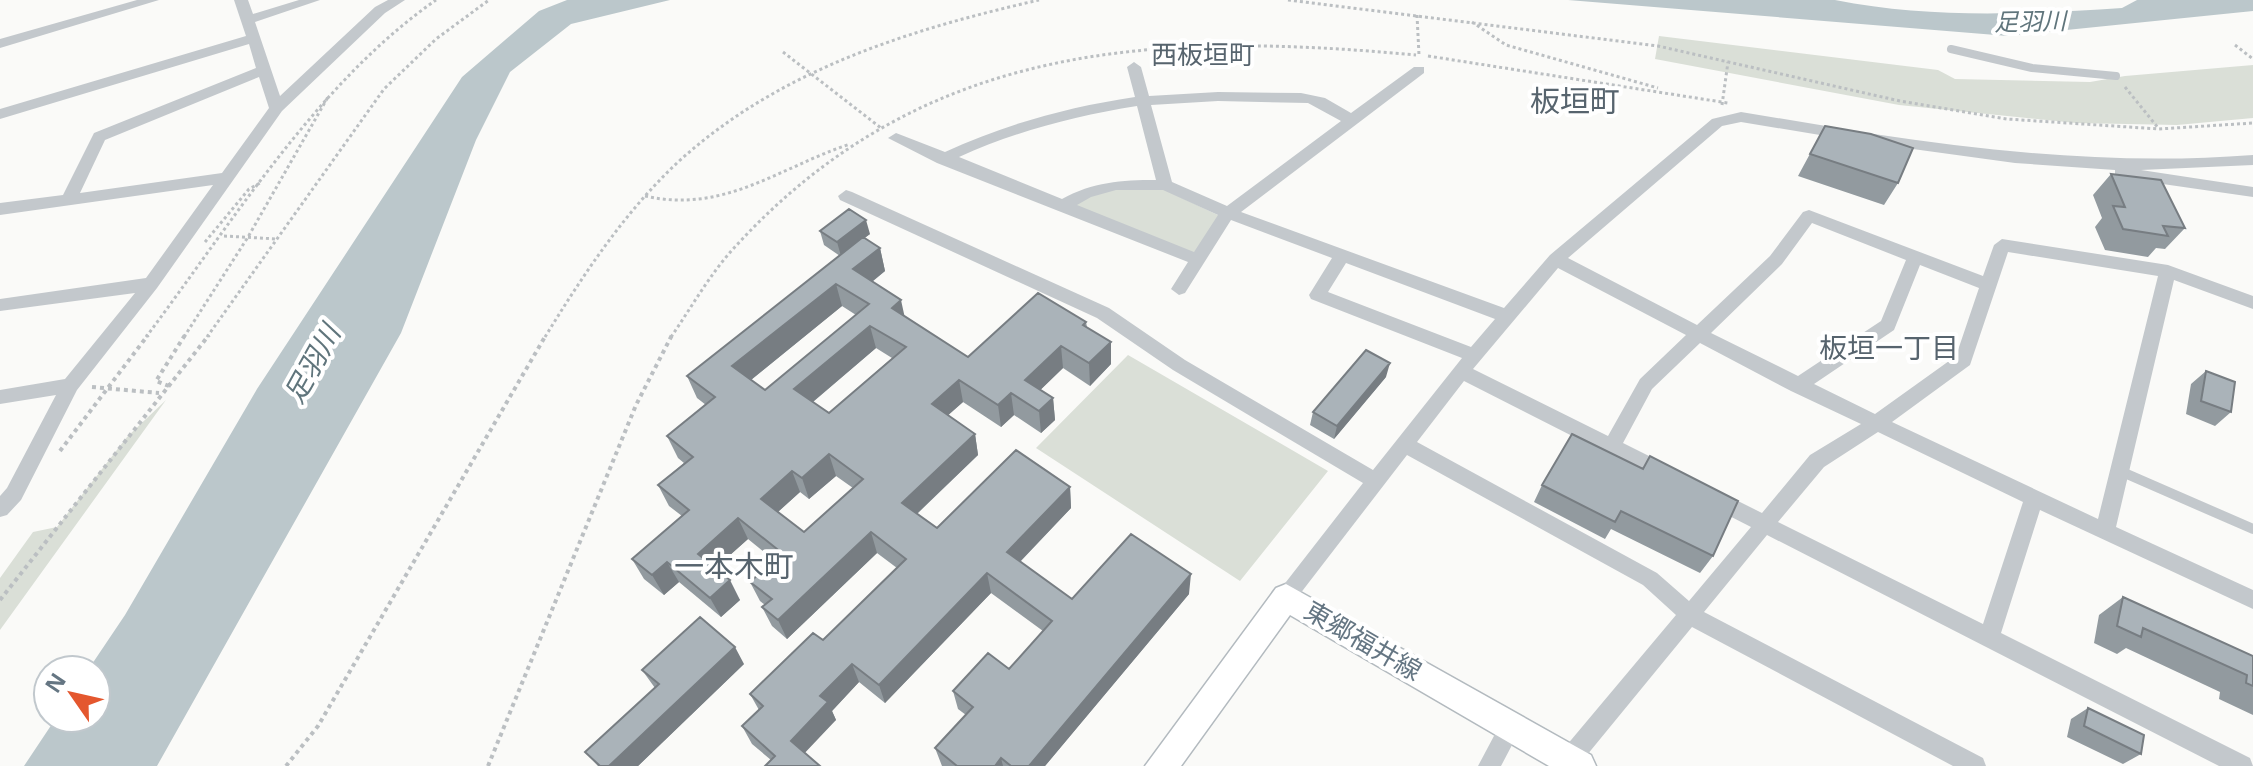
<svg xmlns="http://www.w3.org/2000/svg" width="2253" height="766" viewBox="0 0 2253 766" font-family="'Open Sans','Noto Sans JP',sans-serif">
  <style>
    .green { fill: #dadfd7 }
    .water { fill: #bbc7cb }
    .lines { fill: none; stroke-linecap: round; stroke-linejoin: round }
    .secondary-casing { stroke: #b3babf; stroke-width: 3 }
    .path-far1 { stroke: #bbbfc2; stroke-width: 3; stroke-dasharray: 3 3; stroke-linecap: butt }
    .path { stroke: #bbbfc2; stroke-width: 4; stroke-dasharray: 4 4; stroke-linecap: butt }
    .lane-far1 { stroke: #c3c8cc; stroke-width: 8 }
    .lane { stroke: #c3c8cc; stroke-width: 10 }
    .street { fill: #c3c8cc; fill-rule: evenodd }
    .secondary { fill: #fff; fill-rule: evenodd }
    .wall { fill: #929a9f; fill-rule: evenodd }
    .shaded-wall { fill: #777d82 }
    .building { fill: #aab3b9; stroke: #777d82; stroke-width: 2; fill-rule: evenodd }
    .labels { text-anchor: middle; stroke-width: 8; stroke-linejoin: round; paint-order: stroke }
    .far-water-label { font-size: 24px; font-style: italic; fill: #60757c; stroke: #fff }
    .far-quarter-label { font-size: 26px; fill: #57646e; stroke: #fff }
    .street-label { font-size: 26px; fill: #657683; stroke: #fff }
    .neighbourhood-label { font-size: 28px; fill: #57646e; stroke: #fff }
    .water-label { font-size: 28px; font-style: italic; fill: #60757c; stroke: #fff }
    .quarter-label { font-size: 30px; fill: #57646e; stroke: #fff }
  </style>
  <rect width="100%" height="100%" fill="#fafaf8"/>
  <path class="green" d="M1659 36 1938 70 1955 79 2090 82 2125 76 2253 65V118L2177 125 2076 123 1899 105 1655 59Z
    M1113 189H1163L1222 217 1193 254 1073 207 1085 197Z
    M1128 355 1328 471 1240 581 1036 448Z
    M166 400 0 630V578L33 532 57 527 127 437Z"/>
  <path class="water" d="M567 0H670L571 24 510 72 476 140 401 333 157 766H24L56 718H96V670H88L125 615 257 389 462 77 539 11Z
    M1568 0H1835C1930 19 2027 14 2122 8L2137 0H2253V11L2008 36Z"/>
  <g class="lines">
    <g class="secondary-casing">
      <path id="secondary" d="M1286 584 1591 755 1596 766H1549L1290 615 1181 766H1145L1276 588Z"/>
    </g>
    <path class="path-far1" d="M1288 0 1658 46 1900 101 2007 119 2159 129 2253 123
      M1417 15 1419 55
      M1472 22 1506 45 1658 88
      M2235 45 2253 59
      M783 52 881 128
      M1428 56 1728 103
      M2125 87 2159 129
      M1722 105 1728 62
      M645 196C724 214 778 168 850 144
      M224 236 277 239
      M205 242 249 189 262 182
      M146 337C232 223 318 82 436 0
      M184 337 248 237 328 97
      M207 337 384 89 436 39 489 0
      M545 337C583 275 624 213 677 163 778 70 908 30 1039 0
      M671 337C691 308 710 274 734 248 922 41 1156 31 1416 55"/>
    <path class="path" d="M169 386 156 381 185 335
      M92 387 159 393
      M60 451 148 335
      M0 600 209 335
      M286 766 318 726 546 335
      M488 766 636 405 672 335"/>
    <path class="lane-far1" d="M1951 49 2032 68 2116 76"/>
    <path class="lane" d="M2120 471 2253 529"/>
    <path class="street" d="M137 0H159L0 48V39Z
      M234 0H248L253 14 299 0H320L255 22 280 96 375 7 388 0H405L385 13 282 111 157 288 77 390 21 500 7 515 0 517V496L7 488 56 395 0 404V390L65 379 135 293 0 311V299L146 278 213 185 0 215V203L63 195 94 133 256 68 249 44 0 119V109L246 36ZM259 77 269 108 222 173 80 193 105 140Z
      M1134 62 1141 67 1149 96 1218 92 1301 93 1325 98 1351 113 1414 67H1424V73L1241 212 1504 308 1550 255 1712 119 1741 112 1844 129 1852 134 1844 139 1741 122 1722 126 1568 258 1697 325 1770 256 1803 212 1809 210 1983 276 1994 245 2002 239 2168 265 2253 296V309L2174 280 2116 527 2253 590V609L2040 510 2001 633 2250 758 2253 766H2219L1767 535 1704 612 1983 758 1986 766H1953L1692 627 1578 766H1560L1558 760 1561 752 1676 615 1643 585 1407 455 1293 603 1286 606 1279 603 1276 597 1279 591 1363 483 1173 370 1097 318 840 200 838 196 846 190 852 192 1109 308 1185 360 1373 470 1462 358 1311 299 1309 295 1332 258 1231 220 1185 293 1179 295 1171 289 1188 262 937 163 888 138 896 133 945 152C1006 124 1068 107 1135 97L1127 67ZM1218 101 1308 103 1341 121 1227 206 1172 182 1151 105ZM1137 106 1156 180C1121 180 1093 182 1062 199L959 157C1016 131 1075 116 1137 106ZM1116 190H1163L1218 215 1194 252 1077 205 1091 197ZM1812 223 1906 260 1881 321 1798 376 1711 333 1782 264ZM2008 252 2158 276 2098 519 1892 422 1970 365ZM1346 263 1495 319 1471 347 1328 292ZM1920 265 1979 288 1956 356 1875 414 1814 384 1894 330ZM1558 268 1686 335 1640 379 1608 436 1473 369ZM1700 343 1791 391 1861 424 1810 455 1762 513 1720 492 1713 490 1706 492 1703 498 1706 504 1751 527 1689 601 1657 573 1417 442 1464 381 1659 480 1666 482 1673 480 1676 474 1673 468 1623 443 1652 389ZM1878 432 2023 502 1983 624 1778 522 1824 467Z
      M1874 134C2000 153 2125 165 2253 155V165L2141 170 2253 187V197L2121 178 2115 177V170L2015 163 1869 143 1866 139Z
      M1511 715 1519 719 1522 726 1501 766H1478L1503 719Z"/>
    <use href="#secondary" class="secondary"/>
  </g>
  <path class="wall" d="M1825 126 1898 183 1884 205 1798 176Z
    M2111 174 2185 228 2165 249 2156 248 2148 257 2105 250 2095 227 2102 218 2093 195Z
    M820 231 870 234 864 238 880 248 885 271 872 282 904 316 968 357 1086 322 1087 327 1111 364 1090 386 1063 368 1040 390 1053 398 1055 420 1041 433 1014 415 1001 427 963 402 948 415 975 434 978 455 917 514 937 528 1070 487 1071 508 1020 562 1072 599 1189 594 1045 766H942L935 748 966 715 958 709 953 691 1009 669 1043 631 991 593 885 703 859 682 832 711 836 720 771 760 752 744 742 726 759 710 750 694 823 640 897 568 877 553 787 639 772 626 762 607 765 605 760 601 750 582 774 560 748 539 715 568 740 600 721 617 679 582 664 595 644 579 632 559 682 516 669 506 658 485 684 463 678 458 667 436 706 405 697 398 687 376 840 256 824 245ZM842 306 856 315 765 390 751 380ZM876 348 892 358 829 413 813 402ZM836 476 853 488 804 532 778 512 800 492 809 499Z
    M2206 371 2231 412 2215 426 2186 414 2191 384Z
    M1386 377 1334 439 1310 425 1313 412Z
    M1650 456 1713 556 1700 573 1611 529 1605 539 1534 502 1542 485 1643 468Z
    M2123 597 2253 656V715L2219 699 2220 692 2126 648 2117 654 2094 643 2099 615Z
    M744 664 638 766H598L585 752 655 688 642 670Z
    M2088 708 2141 754 2123 764 2067 737 2071 719Z"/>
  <path class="shaded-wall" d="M866 220 870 234 841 256 837 242Z
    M880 248 885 271 859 292 853 269Z
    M836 284 842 306 741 388 732 366Z
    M901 300 906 323 892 308Z
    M870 326 876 348 802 411 794 389Z
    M1111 342V364L1090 386 1089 363Z
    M1061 346 1063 368 1027 403 1025 380Z
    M1390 363 1386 377 1334 439 1337 426Z
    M959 380 963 402 936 426 932 404Z
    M1011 393 1014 415 1001 427 998 405Z
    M1053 398 1055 420 1041 433 1039 411Z
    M975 434 978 455 907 523 902 503Z
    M829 454 836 476 809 499 802 478Z
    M792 471 800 492 770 519 761 499Z
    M1070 487 1071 508 1010 572 1007 552Z
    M738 518 748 539 709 574 698 554Z
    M871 532 877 553 787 639 778 620Z
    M667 562 679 582 664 595 652 575Z
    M987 573 991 593 885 703 879 685Z
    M1191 574 1189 594 1045 766H1029Z
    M730 580 740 600 721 617 710 598Z
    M735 647 744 664 638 766H609Z
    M852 664 859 682 832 711 836 720 800 758 791 741 820 696Z
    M1001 758 1003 766H995Z"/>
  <path class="building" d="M1825 126 1871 134 1913 148 1898 183 1810 154Z
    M2111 174 2161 180 2185 228 2163 226 2168 236 2123 229 2113 206 2125 207Z
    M849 209 866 220 837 242 820 231Z
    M863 237 880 248 853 269 901 300 892 308 968 357 1038 293 1086 322 1083 325 1111 342 1089 363 1061 346 1025 380 1053 398 1039 411 1011 393 998 405 959 380 932 404 975 434 902 503 937 528 1016 450 1070 487 1007 552 1072 599 1131 534 1191 574 1029 766H1011L1001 758 995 766H957L935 748 973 707 953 691 988 653 1009 669 1052 621 987 573 879 685 852 664 820 696 828 702 791 741 820 766H765L775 756 742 726 763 706 750 694 813 633 823 640 906 559 871 532 778 620 762 607 772 599 750 582 782 553 738 518 698 554 730 580 710 598 667 562 652 575 632 559 689 510 658 485 693 457 667 436 715 397 687 376ZM836 284 869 304 765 390 732 366ZM870 326 906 347 829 413 794 389ZM829 454 863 479 804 532 761 499 792 471 802 478Z
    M1366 350 1390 363 1337 426 1313 412Z
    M2206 371 2235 382 2231 412 2201 401Z
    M1572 434 1643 469 1650 456 1738 501 1713 556 1621 511 1615 522 1542 485Z
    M2123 597 2253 656V686L2246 683 2247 675 2143 628 2141 637 2117 626Z
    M700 617 735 647 609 766H600L585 752 659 684 642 670Z
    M2088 708 2144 735 2141 754 2084 726Z"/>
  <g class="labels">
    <g class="far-water-label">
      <text transform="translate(2030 22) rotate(-1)" y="8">足羽川</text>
    </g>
    <g class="far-quarter-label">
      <text x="1203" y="64">西板垣町</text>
    </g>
    <g class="street-label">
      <text transform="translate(1363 641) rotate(30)" y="9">東郷福井線</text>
    </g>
    <g class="neighbourhood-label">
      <text x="1889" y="358">板垣一丁目</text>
    </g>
    <g class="water-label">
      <text transform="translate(312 364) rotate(-61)" y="10">足羽川</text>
    </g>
    <g class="quarter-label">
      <text x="1575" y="112">板垣町</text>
      <text x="734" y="577">一本木町</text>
    </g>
  </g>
  <g transform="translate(72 694) rotate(304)"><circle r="38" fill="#ffffff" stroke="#c1c8cd" stroke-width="2"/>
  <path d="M0-6L14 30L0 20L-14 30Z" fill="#e4572e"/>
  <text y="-12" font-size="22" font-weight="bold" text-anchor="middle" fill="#657683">N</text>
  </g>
</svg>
